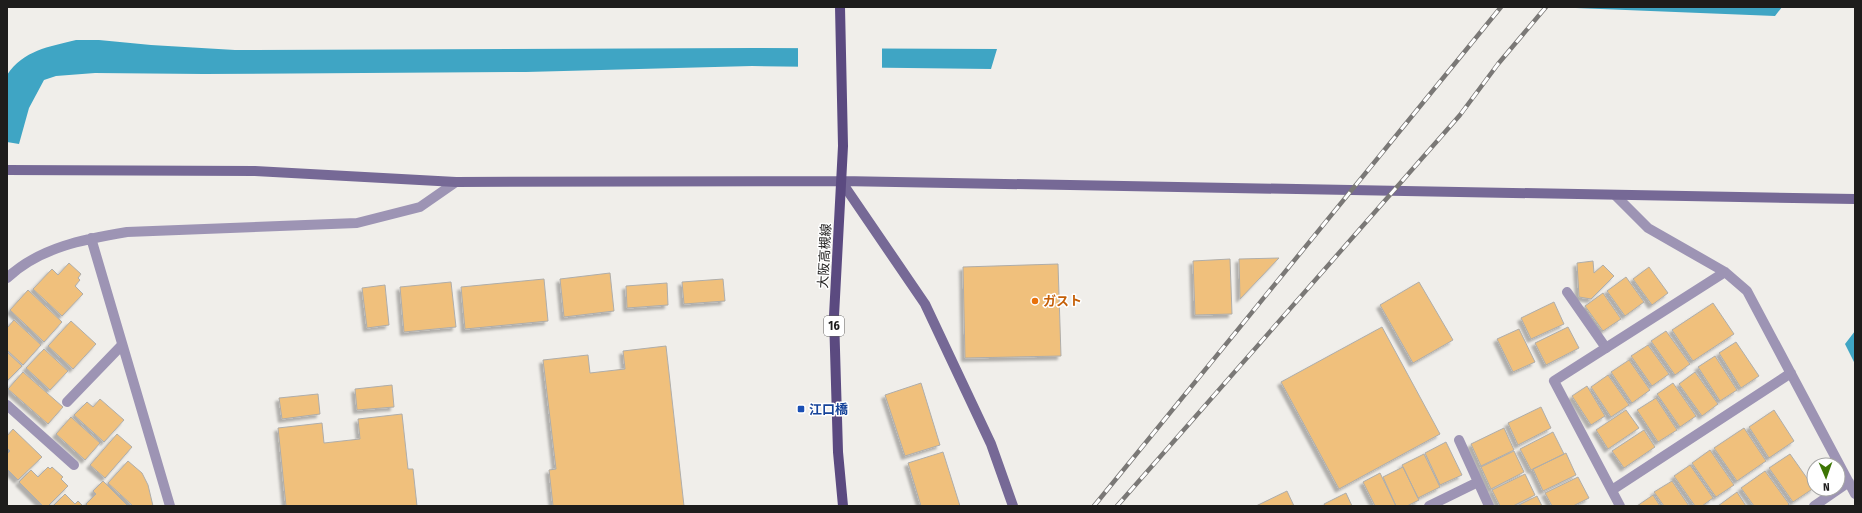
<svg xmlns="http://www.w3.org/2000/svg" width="1862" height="513" viewBox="0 0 1862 513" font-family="'Fira Sans Condensed','Noto Sans JP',sans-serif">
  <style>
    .water { fill: #3fa5c4 }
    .pier { fill: #f0eeea }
    .building { fill: #f0c07b; stroke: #afadaa; filter: url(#shadow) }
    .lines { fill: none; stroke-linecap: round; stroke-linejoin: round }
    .lane { stroke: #9d94b4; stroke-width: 10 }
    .street { stroke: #9d94b4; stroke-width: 10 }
    .secondary { stroke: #766996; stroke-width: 10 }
    .primary { stroke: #5b4a80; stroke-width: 10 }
    .rail-casing { stroke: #7a7876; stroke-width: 4.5 }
    .rail { stroke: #fff; stroke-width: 3; stroke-dasharray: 9; stroke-linecap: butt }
    .food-dot { fill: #e8710a; stroke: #fff; stroke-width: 1.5 }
    .transit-dot { fill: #1a4fb4; stroke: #fff; stroke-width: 1.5 }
    .labels { text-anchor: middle; stroke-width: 3; stroke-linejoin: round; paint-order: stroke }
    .shield { fill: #fff; stroke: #626160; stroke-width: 1 }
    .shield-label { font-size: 12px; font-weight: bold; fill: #1e1d1c }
    .street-label { font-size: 13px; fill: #1e1d1c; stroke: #fff }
    .food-label { font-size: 13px; font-weight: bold; fill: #c56008; stroke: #fff; text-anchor: start }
    .transit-label { font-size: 13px; font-weight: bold; fill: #164399; stroke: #fff; text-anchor: start }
  </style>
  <defs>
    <filter id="shadow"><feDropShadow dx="-3.5" dy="3.5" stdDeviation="1" flood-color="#0004"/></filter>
  </defs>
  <rect width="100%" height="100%" fill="#f0eeea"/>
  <path class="water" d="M1551 7H1782L1775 16Z
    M76 40H99L151 45 235 50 752 48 997 49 991 69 752 66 526 72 204 74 95 73 56 76 44 80 29 108 19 144 7 142V75C24 50 48 47 76 40Z
    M1855 331V364L1845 344Z"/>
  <path class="pier" d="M798 46H882V70L798 69Z"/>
  <path class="building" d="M1279 258 1240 299 1239 259Z
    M1230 259 1232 314 1195 315 1193 261Z
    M1593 261 1594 273 1603 265 1614 276 1591 299 1579 297 1577 263Z
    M69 263 81 274 78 278 80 280 75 286 83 294 62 316 33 289 52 269 58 275Z
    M1058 264 1061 356 965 358 963 267Z
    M1649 267 1668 293 1652 305 1633 279Z
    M610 273 614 311 564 317 560 279Z
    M1626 277 1644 302 1625 316 1607 291Z
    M544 279 548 321 465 329 461 287Z
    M723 279 725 301 684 304 682 282Z
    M451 282 456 327 404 332 400 287Z
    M1419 282 1453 340 1413 363 1380 305Z
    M667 283 668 305 627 308 626 286Z
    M385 285 389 325 367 328 362 288Z
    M28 290 62 322 44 342 10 310Z
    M1603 293 1621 319 1603 331 1585 306Z
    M1554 302 1564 324 1531 339 1521 318Z
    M1713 303 1734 334 1693 361 1672 330Z
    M14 320 41 345 23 365 7 350V328Z
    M71 321 96 344 73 369 48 346Z
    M1382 327 1440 434 1339 489 1281 382Z
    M1568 327 1579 348 1546 365 1535 343Z
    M1519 329 1535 362 1513 372 1497 339Z
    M1666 331 1690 364 1675 375 1651 341Z
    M1736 342 1759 376 1741 388 1719 353Z
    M1648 345 1669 374 1652 386 1631 356Z
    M666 346 684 506H553L549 470 556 469 543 360 588 355 590 373 625 369 623 351Z
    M44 349 68 371 50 390 26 368Z
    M7 352 22 366 7 381Z
    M1715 356 1737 390 1720 401 1698 367Z
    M1629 360 1650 390 1632 403 1611 372Z
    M23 372 63 407 48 424 8 389Z
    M1695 372 1718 404 1702 416 1679 384Z
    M1608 375 1629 405 1611 417 1591 387Z
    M921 383 940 445 905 456 885 395Z
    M1673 383 1696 416 1680 427 1657 394Z
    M392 385 394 407 357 410 355 389Z
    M1587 386 1605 416 1591 425 1572 396Z
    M318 394 320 414 282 419 279 398Z
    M1656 398 1677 430 1658 442 1637 410Z
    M100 399 124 420 104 442 74 415 87 402 93 407Z
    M1541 407 1551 428 1518 445 1508 423Z
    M1626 410 1639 428 1608 449 1596 430Z
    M1774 410 1794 441 1769 458 1749 427Z
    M402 414 408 469H413L417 506H286L278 428 322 423 324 443 360 439 358 419Z
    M71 417 100 443 85 460 56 434Z
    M1504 428 1514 450 1481 466 1471 444Z
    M1744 428 1766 461 1737 481 1714 448Z
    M13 429 42 457 18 480 7 469V454L10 451 7 448V436Z
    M1644 430 1655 447 1624 468 1612 451Z
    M1553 432 1564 454 1531 470 1520 449Z
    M117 434 132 447 105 478 90 465Z
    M1446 442 1462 475 1440 485 1425 453Z
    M1710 450 1734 485 1716 497 1692 463Z
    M1514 451 1524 472 1491 489 1481 467Z
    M943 452 960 506H921L908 463Z
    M1566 453 1576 475 1543 491 1533 469Z
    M1424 454 1440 487 1418 498 1402 465Z
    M1790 454 1814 488 1793 502 1769 468Z
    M128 461 142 473 148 485 153 506H133L108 483Z
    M1690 465 1713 498 1702 506H1695L1674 476Z
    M48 467 50 469 52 467 63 477 61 479 68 486 48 506H43L19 482 31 470 38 477Z
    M1403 467 1419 500 1407 506H1396L1383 477Z
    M1765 471 1789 504 1787 506H1754L1741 488Z
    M1380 473 1396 506H1375L1363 482Z
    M1525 474 1535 495 1513 506H1500L1492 490Z
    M1578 477 1589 498 1573 506H1552L1545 493Z
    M103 481 128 506H88L86 504 96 494 93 491Z
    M1672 481 1689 506H1664L1654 492Z
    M1287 491 1294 506H1256Z
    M1737 492 1746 506H1718Z
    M1346 493 1352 506H1325L1324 504Z
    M65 494 75 504 78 501 83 506H53Z
    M1653 495 1660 506H1637Z
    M1537 496 1542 506H1517Z"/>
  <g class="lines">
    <path class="lane" d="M1567 292 1606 348
      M67 402 122 345
      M7 405 74 465"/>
    <path class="street" d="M1615 195 1648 228 1725 272 1747 291 1855 494
      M91 238 170 506
      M7 278C40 247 85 239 127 232L357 223 420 207 456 182
      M1459 440 1489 506
      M1612 490 1791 373
      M1429 506 1478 482
      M1620 506 1554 381 1725 272
      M1814 506 1849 482"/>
    <path class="secondary" d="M7 170 255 171 456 182 841 181 1855 199
      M841 181 925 304 991 444 1013 506"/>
    <path class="primary" d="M840 7 843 146 834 316 838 452 843 506"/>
    <g class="rail-casing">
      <path id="rail" d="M1094 506 1501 7
        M1117 506 1460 115 1498 64 1546 7"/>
    </g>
    <use href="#rail" class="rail"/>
  </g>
  <circle class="food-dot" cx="1035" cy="301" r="4"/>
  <rect class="transit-dot" x="797" y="405" width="8" height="8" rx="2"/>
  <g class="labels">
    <rect class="shield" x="824" y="316" width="20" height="20" rx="3"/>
    <g class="shield-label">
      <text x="834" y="330">16</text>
    </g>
    <g class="street-label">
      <text transform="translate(824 256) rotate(-87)" y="5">大阪高槻線</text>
    </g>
    <g class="food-label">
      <text x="1043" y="306">ガスト</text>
    </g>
    <g class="transit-label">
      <text x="809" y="414">江口橋</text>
    </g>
  </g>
  <rect width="1862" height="513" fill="none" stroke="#1e1d1c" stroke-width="16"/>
  <g transform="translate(1826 477) rotate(178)"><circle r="19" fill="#ffffff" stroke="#a5a5a4"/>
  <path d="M0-3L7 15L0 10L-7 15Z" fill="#3d7504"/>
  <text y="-6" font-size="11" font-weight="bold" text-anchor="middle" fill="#1e1d1c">N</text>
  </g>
</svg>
